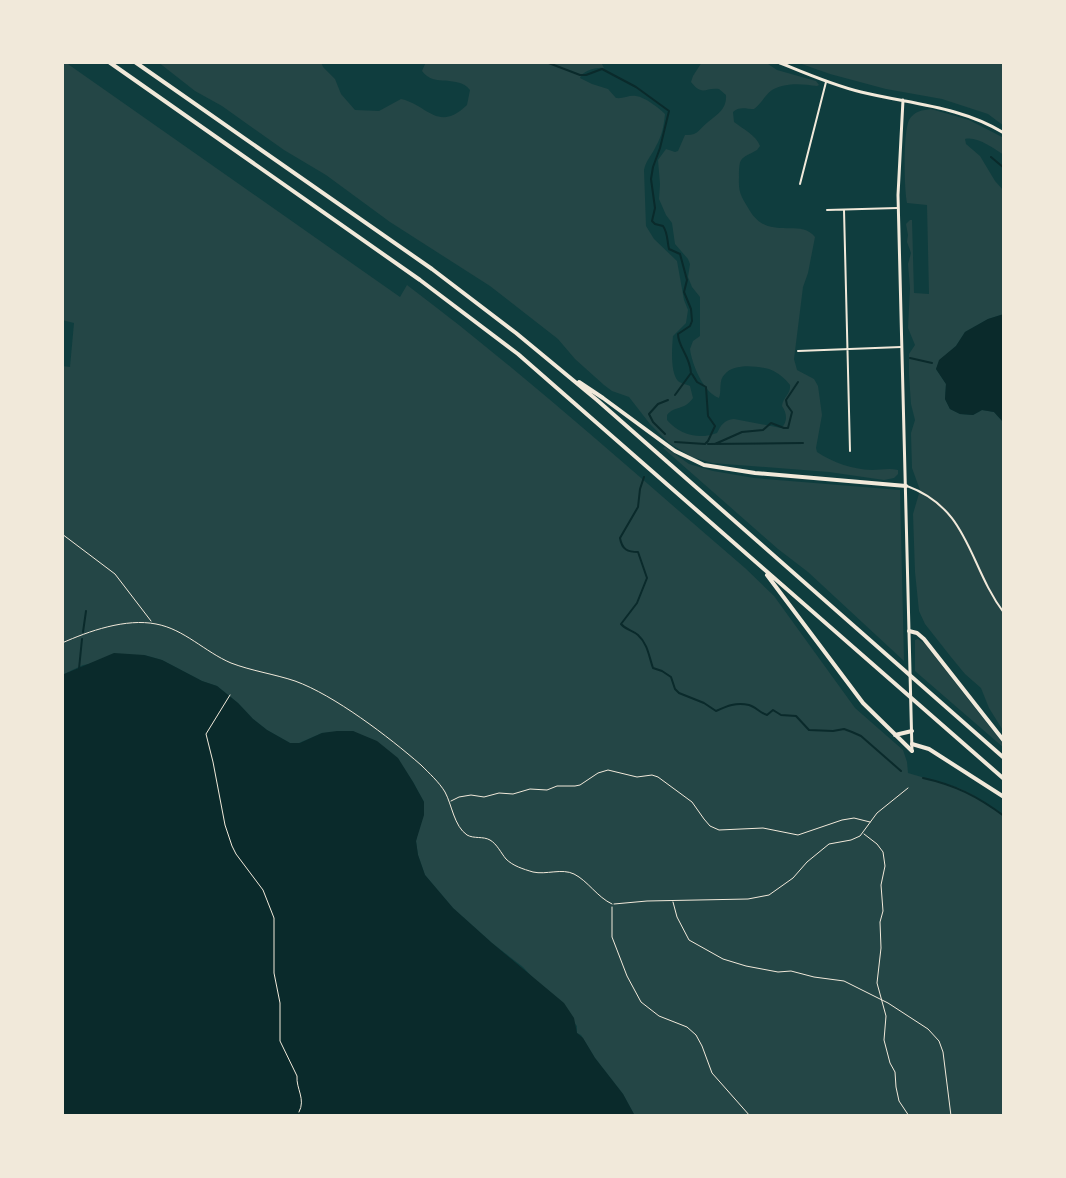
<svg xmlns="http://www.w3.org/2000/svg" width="1066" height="1178" viewBox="0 0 1066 1178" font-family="Barlow,sans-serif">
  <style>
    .green { fill: #244646 }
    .water { fill: #0a2a2b }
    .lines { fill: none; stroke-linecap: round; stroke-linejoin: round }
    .stream { stroke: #0a2a2b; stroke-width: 2 }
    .path { stroke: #f1e9da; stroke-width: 1 }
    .minor { stroke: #f1e9da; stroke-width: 2 }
    .secondary { stroke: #f1e9da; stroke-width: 3 }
    .motorway { stroke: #f1e9da; stroke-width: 4 }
  </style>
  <rect width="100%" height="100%" fill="#0f3d3e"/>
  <path class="green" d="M62 62H65L400 297 407 285C524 373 633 472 745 568L774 596 855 708 903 750 907 762 908 773 959 788 973 795 1004 816V1116H635L623 1094 595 1058 581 1035 577 1033V1026L523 967 492 943 453 908 425 875 418 855 416 841 424 802 413 782 398 759 353 731 322 733 299 743H290L267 730 253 719 238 703 217 686 202 681 162 660 144 655 83 665 62 675V366L70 367 74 323 62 320Z
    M158 62H321L323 67 335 79 341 94 355 110 379 111 401 99C428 105 438 133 467 105L470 90C458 74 434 88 422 71L426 62H601L604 68C596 67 582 71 580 78L592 84 608 89 616 98C623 99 629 95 636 96 645 97 659 108 665 114 664 125 662 136 656 146 652 155 646 160 644 170L646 226 654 239 677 261 684 300 688 310 686 323 673 336C672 347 670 372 678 381 680 383 688 385 690 386L693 398C684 411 675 405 667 415V420C680 435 699 440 717 433 721 425 724 420 734 419L781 428C788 422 787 413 782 406 783 397 791 394 790 385 785 378 777 372 769 369 757 366 734 363 725 374 718 380 722 391 719 398 704 393 692 365 690 349L693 341 700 336V297L692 287 688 277 690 264 688 259 675 244 672 223 666 215 659 199 660 184 658 160 666 149 675 152 678 151 685 135C698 136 699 129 708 122 718 114 727 109 726 95L719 89C705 87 703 97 691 82L693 76 702 62H765L777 70 816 81 819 85 817 86C803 84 786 82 772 90 765 95 761 104 754 109 746 109 739 106 733 112L734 122C743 129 756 135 760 146L757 150C741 159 739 156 739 177 738 194 742 197 750 211 769 242 800 217 815 237L808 273 803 287 794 359 797 370 814 379 818 386 822 415 816 448 817 452C834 463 851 469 872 470 881 470 889 468 898 470V474L894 478 884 480 829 472 712 463 692 457 669 443 650 424 629 397 612 391 604 385 575 359 558 339 490 286 390 222 326 175 284 150 222 106 195 91Z
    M796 62H1004V126L988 114 942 99 886 89 830 74Z
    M931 109 969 120 1004 138V155C993 148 977 136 965 139L966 144 980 156 995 181 1004 191V314L988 319 965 332 956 346 940 360 936 369 946 384 945 399 950 409 960 414 973 415 982 410 994 412 1004 423V732L989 708 981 688 965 674 951 657 925 624 919 611 915 572 913 514 920 490 912 468 911 433 915 420 911 404 909 375V354L915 345 908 328 910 288 908 264 911 253 907 242 908 235 906 224 910 220H912L914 293 929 294 927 205 907 203C904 188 903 133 909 120 914 111 923 110 931 109Z
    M665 447 689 464 713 471 754 478 900 490 904 661 808 572 778 549 663 448Z
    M918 639 925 644 1004 745V748L915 671V640Z"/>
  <path class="water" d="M1004 314V423L994 412 982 410 973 415 960 414 950 409 945 399 946 384 936 369 939 360 956 346 965 332 988 319Z
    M114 653 144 655 162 660 202 681 217 686 238 703 253 719 267 730 290 743H300L322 733 337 731H353L377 741 398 758 413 782 424 802V815L416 841 418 855 425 875 453 908 492 943 564 1003 574 1018 577 1033 583 1038 595 1058 623 1094 635 1116H62V675Z"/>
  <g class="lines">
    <path class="stream" d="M546 62 580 75H586L602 69 636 87 669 111 660 148 653 167 651 179 655 208 652 221 655 224 663 226C668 233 667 241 669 249L680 254 687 280 684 292 691 309 692 321 690 326 678 334C678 347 690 356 691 373L675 395
      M991 157 1004 168
      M910 358 932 363
      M665 434 653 422 649 414 658 404 668 400
      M675 442 705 444 708 441 715 426 708 416 706 387 697 382 692 374
      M708 444 803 443
      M715 444 742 432 763 430 771 423 784 428H788L792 412 787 405 786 400 798 382
      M644 477 640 489 638 507 620 538C622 550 628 552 638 552L647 578 637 603 621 624C626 630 632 630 638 635 648 644 649 657 653 668L662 671 671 677 675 689 679 693 704 703 716 711C727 706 736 702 749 705 756 707 760 713 767 715L773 710 781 715 796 716 809 730 833 731 844 729 852 732 861 736 901 771
      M83 632 86 611
      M79 669 82 639
      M923 778C955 785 977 796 1004 816"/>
    <path class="path" d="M62 534 115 574 151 621
      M62 643C89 631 126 618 156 624 184 629 205 652 231 663 252 671 274 674 295 681 334 695 389 737 421 765 429 773 439 782 445 792 452 805 454 826 467 835 474 839 483 836 490 840 497 844 501 853 506 859 513 866 523 869 533 872 546 875 562 868 574 874 588 881 597 897 612 904
      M230 695 206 734 213 762 225 825 232 846 236 854 263 890 274 918V973L280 1003V1041L297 1076C296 1089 306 1099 299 1112
      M451 801 459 797 471 795 484 797 499 793 513 794 530 789 547 790 557 786H575L580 785 598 773 608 770 637 777 652 775 658 777 692 802 704 819 710 826 719 830 763 828 798 835 842 820 854 818 870 822
      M864 834 877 844 883 852 885 866 881 885 883 911 880 922 881 948 877 983 886 1016 884 1040 890 1063 895 1072 896 1087 899 1101 909 1116
      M673 902 677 917 689 940 723 959 746 966 778 972 791 971 814 977 844 981 888 1003 928 1029 939 1041 943 1052 951 1116
      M614 904 647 901 748 899 769 895 793 878 807 862 829 844 851 840 860 836 877 813 908 788
      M612 907V937L627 976 641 1002 659 1016 687 1027 696 1035 702 1046 712 1073 750 1116"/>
    <path class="minor" d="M800 184 826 82
      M827 210 897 208
      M844 210 850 451
      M798 351 901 347
      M907 486C970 509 968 565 1004 613"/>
    <path class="secondary" d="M778 62C805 73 832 85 861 92 910 104 960 106 1004 133
      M903 100 898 195 912 751"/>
    <path class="motorway" d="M109 62 420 280 518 354 1004 779
      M135 62 432 269 516 333 597 400 1004 758
      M579 382 603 398 675 451 704 465 755 473 906 486
      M767 575 863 703 912 751
      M909 631 917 633 924 639 1004 741
      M895 735 912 731
      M912 744 929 749 1004 797"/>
  </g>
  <rect width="1066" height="1178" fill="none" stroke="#f1e9da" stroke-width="128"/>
</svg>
